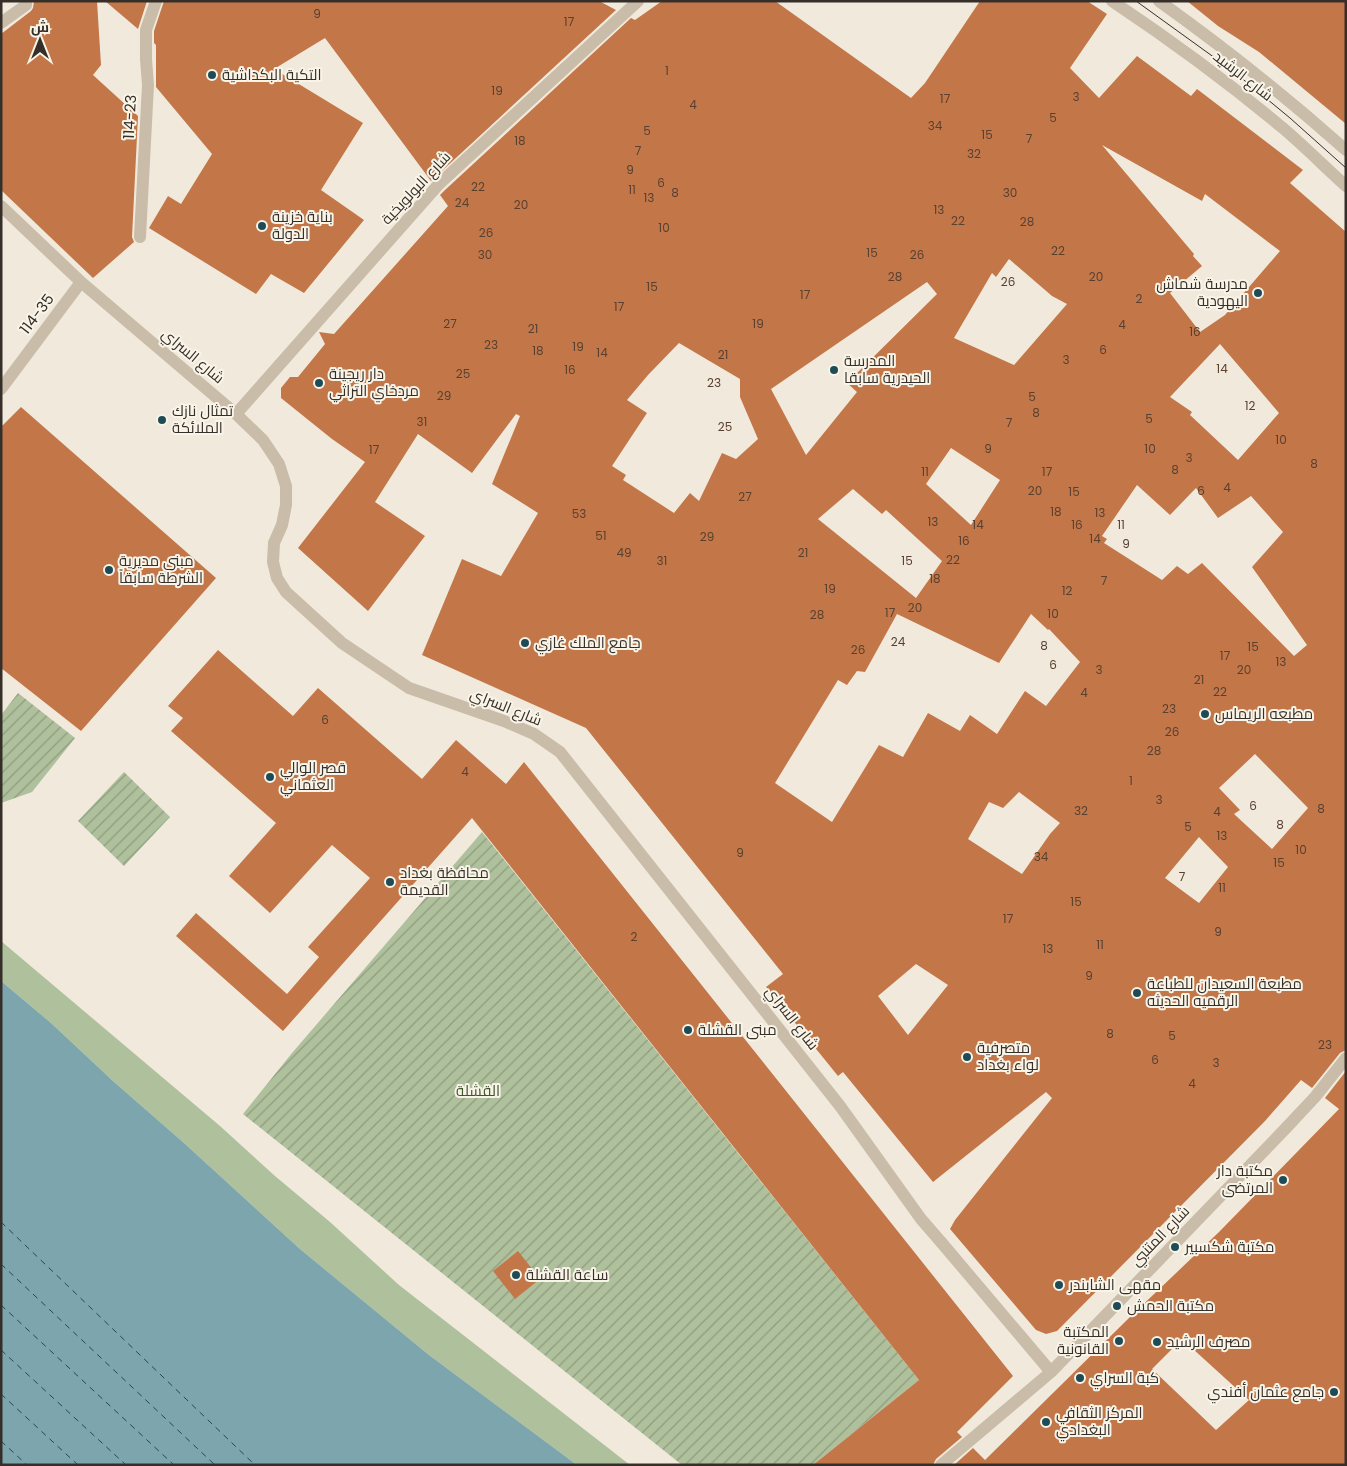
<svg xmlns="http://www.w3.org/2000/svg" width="1347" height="1466" viewBox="0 0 1347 1466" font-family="Poppins,Cairo,sans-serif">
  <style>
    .grass { fill: #afc09c }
    .garden { fill: url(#garden-furrows) }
    .water { fill: #7ca5ae }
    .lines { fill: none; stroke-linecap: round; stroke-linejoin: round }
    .ferry { stroke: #1f4b57; stroke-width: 1; stroke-dasharray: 6 5; stroke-linecap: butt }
    .building { fill: #c37749; fill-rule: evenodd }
    .pedestrian { stroke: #c9bca8; stroke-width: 12 }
    .minor { stroke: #c9bca8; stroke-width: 12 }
    .tram { stroke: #362e28; stroke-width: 1 }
    .poi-dot { fill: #1f4b57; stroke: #f9f4e8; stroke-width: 2 }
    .labels { text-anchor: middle; stroke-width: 4; stroke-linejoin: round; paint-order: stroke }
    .number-label { font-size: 12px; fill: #594030 }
    .poi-label { font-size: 15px; fill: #362e28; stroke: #f9f4e8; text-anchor: start }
    .street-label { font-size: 15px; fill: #362e28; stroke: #f9f4e8 }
    .park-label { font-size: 15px; fill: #40542d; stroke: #f9f4e8 }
  </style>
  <defs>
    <pattern id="garden-furrows" width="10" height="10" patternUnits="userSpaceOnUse" patternTransform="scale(1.25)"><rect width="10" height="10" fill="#afc09c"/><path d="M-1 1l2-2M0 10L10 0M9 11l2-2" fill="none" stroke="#8f9c7f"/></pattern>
  </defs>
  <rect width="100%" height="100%" fill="#f1eadc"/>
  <path class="grass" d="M1 941 220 1126 275 1176 330 1222 399 1285 630 1465H577L429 1355 300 1249 184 1143 113 1081 51 1023 1 981Z"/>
  <path class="garden" d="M18 693 75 738 32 792 1 803V715Z
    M124 772 170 817 124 866 78 821Z
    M482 832 919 1380 813 1465H682L243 1114 292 1053Z"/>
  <path class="water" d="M1 981 51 1023 113 1081 184 1143 300 1249 429 1355 577 1465H1Z"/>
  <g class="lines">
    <path class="ferry" d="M1 1222 255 1465
      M1 1264 215 1465
      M1 1305 174 1465
      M1 1350 126 1465
      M1 1394 78 1465
      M1 1441 27 1465"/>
  </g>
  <path class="building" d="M34 1H97L101 65 93 75 138 116 132 237 134 242 93 278 1 190V34L31 11 33 8Z
    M105 1H147L138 29Z
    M164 1H599L616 10 431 181 325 38 274 69 363 123 321 190 364 220 304 293 271 274 256 294 149 228 168 196 181 204 212 154 156 87V45L154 43V31Z
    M662 1H775L911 98 925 83 980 1H1087L1107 14 1070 68 1099 98 1137 56 1191 96 1197 89 1303 170 1290 183 1346 232V1050L1340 1053 1312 1088 1301 1080 1265 1121 1057 1331 1046 1334 1036 1330 950 1229 955 1220 1052 1098 1046 1092 933 1182 843 1072 838 1076 766 987 783 974 586 728 422 655 462 559 501 576 538 513 492 484 520 416 516 414 472 473 418 434 375 502 425 536 368 611 298 548 365 462 332 439 281 398V388L290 377H298L325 344 319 332 334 334 448 206 440 195 445 190 631 18 635 20ZM1102 145 1202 201 1205 194 1280 251 1225 315 1200 332 1170 293 1202 266 1193 256 1194 254ZM1009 259 1052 296 1067 304 1014 365 954 338 992 273 996 277ZM927 282 937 294 847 383 857 392 806 455 771 389ZM679 343 740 379V397L758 439 736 459 722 453 699 501 690 493 674 513 623 480 626 475 612 466 647 413 627 400 648 375ZM1220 344 1279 413 1238 460 1190 415 1192 412 1170 397ZM951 448 1000 480 971 525 926 484ZM1137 485 1170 515 1196 488 1218 518 1251 496 1283 532 1252 567 1307 645 1294 656 1202 563 1188 574 1177 566 1162 580 1104 543 1107 539 1102 536ZM853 489 882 514 886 510 942 561 916 598 818 519ZM897 614 999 663 1031 614 1048 630 1049 629 1080 662 1046 706 1025 691 997 734 970 715 960 731 928 713 903 757 879 745 832 822 775 783 838 680 847 685 857 671 865 672ZM1255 754 1308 808 1272 849 1234 814 1240 810 1219 788ZM1019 792 1060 823 1050 834 1022 874 968 839 989 802 1003 808ZM1199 837 1228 867 1199 903 1165 878ZM916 964 948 985 908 1035 878 996Z
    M1187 1H1346V124L1259 52 1218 26Z
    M21 407 216 578 81 731 1 668V427Z
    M218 650 293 716 318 688 422 779 456 740 506 784 524 762 1013 1376 957 1432 962 1437 936 1459 933 1465H813L919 1380 472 818 283 1031 176 936 196 913 287 994 319 957 308 947 370 878 332 845 270 913 229 876 276 823 171 731 183 718 168 706Z
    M1346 1071V1465H954L973 1448 985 1460 1130 1317 1219 1232 1339 1109 1325 1098ZM1182 1339 1249 1400 1216 1430 1152 1369Z
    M518 1251 540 1279 515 1299 493 1271Z"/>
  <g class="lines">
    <path class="pedestrian" d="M941 1242 1051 1372
      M941 1465 1051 1372 1286 1128 1315 1097 1346 1058"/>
    <path class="minor" d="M1112 1C1172 41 1229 83 1284 129 1305 147 1325 167 1346 186
      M1159 1C1225 48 1285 96 1346 150
      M1 23 26 5V1
      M1 206 81 282 236 414 263 440 279 464 286 486V505L282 525 274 543 273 562 277 578 286 592 342 643 409 688 504 721 534 734 560 752 840 1106 921 1219 941 1242
      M140 237 148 85 146 59V30L156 1
      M1 389 81 282
      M236 414 439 184 638 1"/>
    <path class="tram" d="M1136 1 1233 71 1290 118 1346 168"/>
  </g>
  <g class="poi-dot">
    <circle cx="212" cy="75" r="5"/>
    <circle cx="262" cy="226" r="5"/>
    <circle cx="1258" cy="293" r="5"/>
    <circle cx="834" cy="370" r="5"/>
    <circle cx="319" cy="383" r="5"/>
    <circle cx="162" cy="420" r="5"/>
    <circle cx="109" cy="570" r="5"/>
    <circle cx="525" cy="643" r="5"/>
    <circle cx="1205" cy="714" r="5"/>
    <circle cx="270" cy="777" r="5"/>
    <circle cx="390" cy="882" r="5"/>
    <circle cx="1137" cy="993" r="5"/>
    <circle cx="688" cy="1030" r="5"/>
    <circle cx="967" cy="1057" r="5"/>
    <circle cx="1283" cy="1180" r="5"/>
    <circle cx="1175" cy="1247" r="5"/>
    <circle cx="516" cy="1275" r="5"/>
    <circle cx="1059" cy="1285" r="5"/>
    <circle cx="1117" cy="1306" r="5"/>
    <circle cx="1119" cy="1341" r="5"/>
    <circle cx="1157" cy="1342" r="5"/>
    <circle cx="1080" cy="1378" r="5"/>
    <circle cx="1334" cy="1392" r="5"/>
    <circle cx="1046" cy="1422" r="5"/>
  </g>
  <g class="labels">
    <g class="number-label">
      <text x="317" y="18">9</text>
      <text x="569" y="26">17</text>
      <text x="667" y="75">1</text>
      <text x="497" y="95">19</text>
      <text x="1076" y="101">3</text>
      <text x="945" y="103">17</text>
      <text x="693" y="109">4</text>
      <text x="1053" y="122">5</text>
      <text x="935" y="130">34</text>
      <text x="647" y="135">5</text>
      <text x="987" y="139">15</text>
      <text x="1029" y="143">7</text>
      <text x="520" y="145">18</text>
      <text x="638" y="155">7</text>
      <text x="974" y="158">32</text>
      <text x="630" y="174">9</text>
      <text x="661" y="187">6</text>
      <text x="478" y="191">22</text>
      <text x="632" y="194">11</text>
      <text x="675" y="197">8</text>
      <text x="1010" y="197">30</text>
      <text x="649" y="202">13</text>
      <text x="462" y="207">24</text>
      <text x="521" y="209">20</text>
      <text x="939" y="214">13</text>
      <text x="958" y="225">22</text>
      <text x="1027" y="226">28</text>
      <text x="664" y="232">10</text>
      <text x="486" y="237">26</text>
      <text x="1058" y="255">22</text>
      <text x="872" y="257">15</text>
      <text x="485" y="259">30</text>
      <text x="917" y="259">26</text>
      <text x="895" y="281">28</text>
      <text x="1096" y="281">20</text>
      <text x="1008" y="286">26</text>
      <text x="652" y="291">15</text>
      <text x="805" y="299">17</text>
      <text x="1139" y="303">2</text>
      <text x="619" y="311">17</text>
      <text x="450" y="328">27</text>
      <text x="758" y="328">19</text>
      <text x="1122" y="329">4</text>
      <text x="533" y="333">21</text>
      <text x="1195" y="336">16</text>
      <text x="491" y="349">23</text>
      <text x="578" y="351">19</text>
      <text x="1103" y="354">6</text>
      <text x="538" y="355">18</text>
      <text x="602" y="357">14</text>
      <text x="723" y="359">21</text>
      <text x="1066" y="364">3</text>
      <text x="1222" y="373">14</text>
      <text x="570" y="374">16</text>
      <text x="463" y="378">25</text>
      <text x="714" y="387">23</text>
      <text x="444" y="400">29</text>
      <text x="1032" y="401">5</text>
      <text x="1250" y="410">12</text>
      <text x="1036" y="417">8</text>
      <text x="1149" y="423">5</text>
      <text x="422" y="426">31</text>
      <text x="1009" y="427">7</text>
      <text x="725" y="431">25</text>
      <text x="1281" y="444">10</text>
      <text x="988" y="453">9</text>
      <text x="1150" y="453">10</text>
      <text x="374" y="454">17</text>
      <text x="1189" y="462">3</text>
      <text x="1314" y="468">8</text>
      <text x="1175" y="474">8</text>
      <text x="925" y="476">11</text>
      <text x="1047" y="476">17</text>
      <text x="1227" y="492">4</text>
      <text x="1035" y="495">20</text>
      <text x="1201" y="495">6</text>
      <text x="1074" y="496">15</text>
      <text x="745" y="501">27</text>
      <text x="1056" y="516">18</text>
      <text x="1100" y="517">13</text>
      <text x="579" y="518">53</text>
      <text x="933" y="526">13</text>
      <text x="978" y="529">14</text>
      <text x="1077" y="529">16</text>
      <text x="1121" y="529">11</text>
      <text x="601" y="540">51</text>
      <text x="707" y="541">29</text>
      <text x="1095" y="543">14</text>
      <text x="964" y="545">16</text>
      <text x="1126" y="548">9</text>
      <text x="624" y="557">49</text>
      <text x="803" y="557">21</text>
      <text x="953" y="564">22</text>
      <text x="662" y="565">31</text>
      <text x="907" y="565">15</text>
      <text x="935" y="583">18</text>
      <text x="1104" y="585">7</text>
      <text x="830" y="593">19</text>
      <text x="1067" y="595">12</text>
      <text x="915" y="612">20</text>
      <text x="890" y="617">17</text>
      <text x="1053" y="618">10</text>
      <text x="817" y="619">28</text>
      <text x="898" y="646">24</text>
      <text x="1044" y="650">8</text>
      <text x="1253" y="651">15</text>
      <text x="858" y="654">26</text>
      <text x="1225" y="660">17</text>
      <text x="1281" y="666">13</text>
      <text x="1053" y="669">6</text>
      <text x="1099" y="674">3</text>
      <text x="1244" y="674">20</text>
      <text x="1199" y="684">21</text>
      <text x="1220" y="696">22</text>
      <text x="1084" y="697">4</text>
      <text x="1169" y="713">23</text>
      <text x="325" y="724">6</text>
      <text x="1172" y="736">26</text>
      <text x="1154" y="755">28</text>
      <text x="465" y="776">4</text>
      <text x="1131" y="785">1</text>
      <text x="1159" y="804">3</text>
      <text x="1253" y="810">6</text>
      <text x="1321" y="813">8</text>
      <text x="1081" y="815">32</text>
      <text x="1217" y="816">4</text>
      <text x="1280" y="829">8</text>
      <text x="1188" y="831">5</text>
      <text x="1222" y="840">13</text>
      <text x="1301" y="854">10</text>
      <text x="740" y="857">9</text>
      <text x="1041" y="861">34</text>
      <text x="1279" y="867">15</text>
      <text x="1182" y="881">7</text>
      <text x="1222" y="892">11</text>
      <text x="1076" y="906">15</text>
      <text x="1008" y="923">17</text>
      <text x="1218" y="936">9</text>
      <text x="634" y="941">2</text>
      <text x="1100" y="949">11</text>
      <text x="1048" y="953">13</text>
      <text x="1089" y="980">9</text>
      <text x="1110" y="1038">8</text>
      <text x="1172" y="1040">5</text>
      <text x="1325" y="1049">23</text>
      <text x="1155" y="1064">6</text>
      <text x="1216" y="1067">3</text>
      <text x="1192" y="1088">4</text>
    </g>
    <g class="poi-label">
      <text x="222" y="80">التكية البكداشية</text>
      <text x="272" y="222">بناية خزينة<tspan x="272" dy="17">الدولة</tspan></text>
      <text x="1248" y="289" text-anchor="end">مدرسة شماش<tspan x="1248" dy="17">اليهودية</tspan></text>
      <text x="844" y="366">المدرسة<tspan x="844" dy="17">الحيدرية سابقا</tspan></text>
      <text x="329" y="379">دار ريجينة<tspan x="329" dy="17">مردخاي التراثي</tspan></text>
      <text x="172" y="416">تمثال نازك<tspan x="172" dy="17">الملائكة</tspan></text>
      <text x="119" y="566">مبنى مديرية<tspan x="119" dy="17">الشرطة سابقاً</tspan></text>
      <text x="535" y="648">جامع الملك غازي</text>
      <text x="1215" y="719">مطبعه الريماس</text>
      <text x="280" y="773">قصر الوالي<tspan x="280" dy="17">العثماني</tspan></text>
      <text x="400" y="878">محافظة بغداد<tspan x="400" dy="17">القديمة</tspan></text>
      <text x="1147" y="989">مطبعة السعيدان للطباعة<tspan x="1147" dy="17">الرقميه الحديثه</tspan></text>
      <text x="698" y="1035">مبنى القشلة</text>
      <text x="977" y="1053">متصرفية<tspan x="977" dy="17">لواء بغداد</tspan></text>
      <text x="1273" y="1176" text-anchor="end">مكتبة دار<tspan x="1273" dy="17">المرتضى</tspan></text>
      <text x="1185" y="1252">مكتبة شكسبير</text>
      <text x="526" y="1280">ساعة القشلة</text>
      <text x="1069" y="1290">مقهى الشابندر</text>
      <text x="1127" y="1311">مكتبة الحمش</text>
      <text x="1109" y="1337" text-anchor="end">المكتبة<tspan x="1109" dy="17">القانونية</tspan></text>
      <text x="1167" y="1347">مصرف الرشيد</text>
      <text x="1090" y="1383">كبة السراي</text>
      <text x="1324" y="1397" text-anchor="end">جامع عثمان أفندي</text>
      <text x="1056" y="1418">المركز الثقافي<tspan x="1056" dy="17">البغدادي</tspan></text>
    </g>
    <g class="street-label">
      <text transform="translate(1243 76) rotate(38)" y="5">شارع الرشيد</text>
      <text transform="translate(130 117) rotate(-87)" y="5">114-23</text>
      <text transform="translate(416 188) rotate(-47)" y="5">شارع البولويخية</text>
      <text transform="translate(37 314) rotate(-53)" y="5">114-35</text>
      <text transform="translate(193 356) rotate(40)" y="5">شارع السراي</text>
      <text transform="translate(506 707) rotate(22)" y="5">شارع السراي</text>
      <text transform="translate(792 1018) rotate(52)" y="5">شارع السراي</text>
      <text transform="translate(1160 1236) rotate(-46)" y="5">شارع المتنبي</text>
    </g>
    <g class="park-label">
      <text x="478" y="1096">القشلة</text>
    </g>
  </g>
  <rect width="1347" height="1466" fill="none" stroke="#362e28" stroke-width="5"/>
  <g transform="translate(40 40)" stroke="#f9f4e8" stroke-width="4" paint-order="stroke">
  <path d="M0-4L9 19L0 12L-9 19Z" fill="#362e28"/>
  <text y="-8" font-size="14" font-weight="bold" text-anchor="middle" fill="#362e28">ش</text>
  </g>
</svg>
